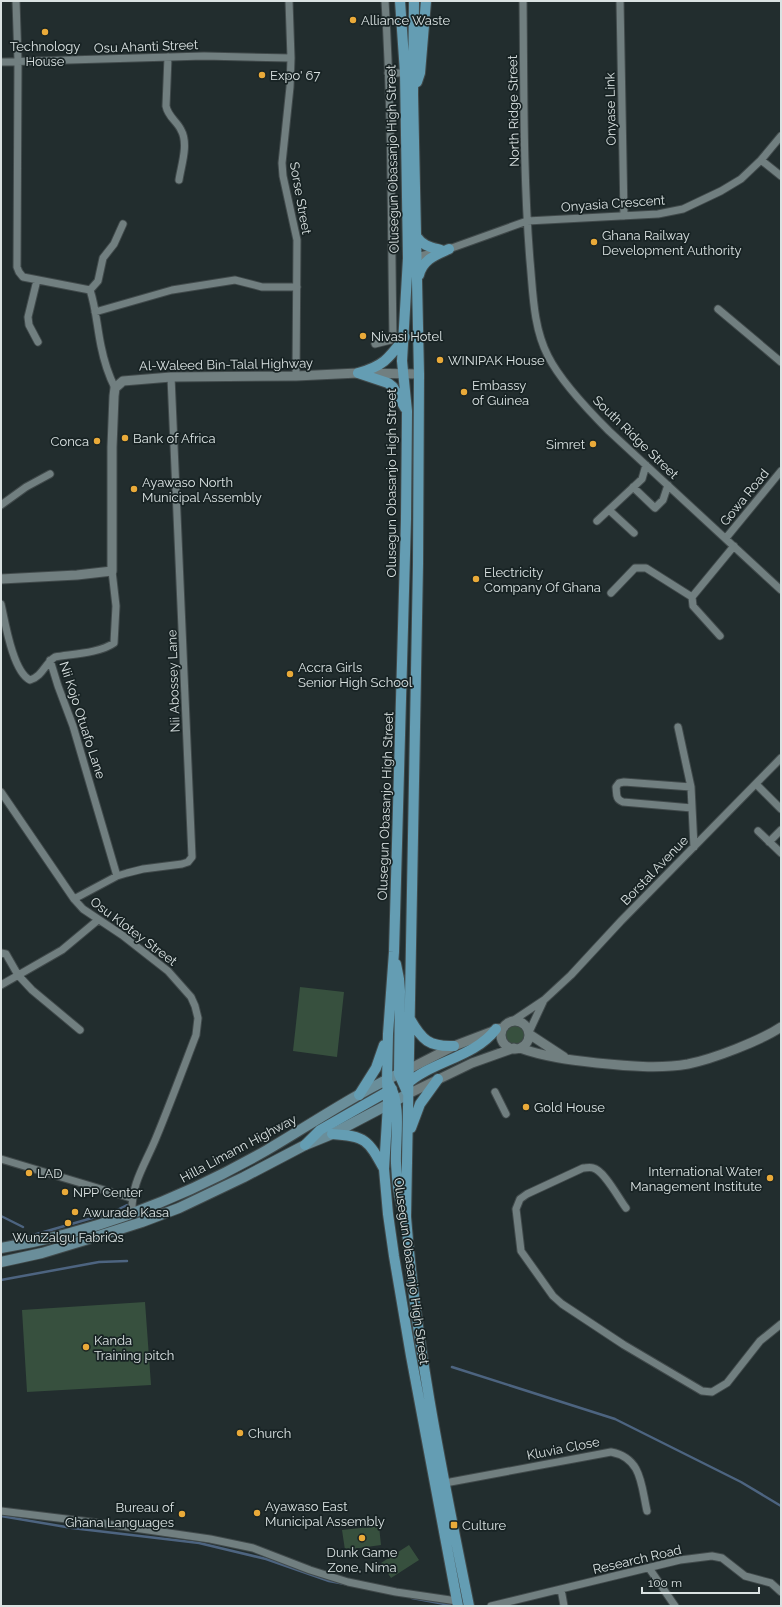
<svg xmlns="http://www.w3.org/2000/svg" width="782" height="1607" viewBox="0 0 782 1607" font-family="Raleway,sans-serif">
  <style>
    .green { fill: #37503e }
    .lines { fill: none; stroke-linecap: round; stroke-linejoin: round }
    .stream { stroke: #4d6480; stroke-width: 2.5 }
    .minor-casing { stroke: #414a4b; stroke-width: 9 }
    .tertiary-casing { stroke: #414a4b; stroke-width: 11 }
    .secondary-casing { stroke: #414a4b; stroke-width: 12 }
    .primary-casing { stroke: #414a4b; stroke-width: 12 }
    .minor { stroke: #717f80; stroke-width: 7 }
    .tertiary { stroke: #717f80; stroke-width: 9 }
    .secondary { stroke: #6a8e9a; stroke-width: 10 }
    .primary { stroke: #649db3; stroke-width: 10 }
    .poi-dot { fill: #eaaa39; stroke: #182324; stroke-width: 1.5 }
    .labels { text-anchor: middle; stroke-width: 3.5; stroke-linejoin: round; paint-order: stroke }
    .poi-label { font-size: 13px; fill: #dae2e2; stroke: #182324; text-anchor: start }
    .street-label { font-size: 13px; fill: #dae2e2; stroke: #182324 }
  </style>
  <rect width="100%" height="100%" fill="#222d2e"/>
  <path class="green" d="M300 987 344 992 337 1057 293 1051Z
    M505 1035a10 10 0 1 1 20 0a10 10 0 1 1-20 0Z
    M145 1302 151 1385 27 1392 22 1310Z
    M379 1526 381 1545 345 1550 342 1530Z
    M409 1545 419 1560 391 1578 381 1563Z"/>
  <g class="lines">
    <path class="stream" d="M1 1216 23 1227
      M9 1242 113 1212 127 1205
      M1 1280 99 1262 127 1261
      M452 1367 615 1419 741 1482 781 1506
      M1 1516 72 1528 199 1543 266 1559 329 1581 345 1584
      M412 1598 450 1605"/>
    <g class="minor-casing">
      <path id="minor" d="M16 1 18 61 17 267 19 272 23 277 90 290C96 308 97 327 101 346 104 361 108 374 115 388
        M289 1 291 58 290 87 282 163 283 176 297 240 296 376
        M523 1C524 88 523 175 530 261 533 292 533 327 548 356 560 380 589 411 609 431L781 590
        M620 1 624 216
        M168 57 166 106C168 117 177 121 181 130 189 144 181 166 179 180
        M1 62 204 56 291 58
        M388 73H405
        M761 160 781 176
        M412 258 449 249 527 221 658 214 683 209 721 191 741 179 761 160 781 136
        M37 280 28 317 29 325 38 342
        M90 290 98 281 103 258 114 244 123 224
        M718 309 781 362
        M95 312 172 290 235 280 262 287H297
        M375 344 391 340 393 336C391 225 392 113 385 1
        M633 487 655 508 663 500 668 485
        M1 505 26 487 50 474
        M609 510 634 533
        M597 521 642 479 646 465
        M726 538 781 471
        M611 593 635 568H646L692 597 693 606 720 636
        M692 597 734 546
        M1 604C5 622 13 672 30 680 43 676 45 663 55 657 72 654 100 653 114 643L116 606 112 571
        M50 660 58 686 73 726 117 876
        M678 727 691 787 694 847
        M756 784 781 809
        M691 787 624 782 619 783 616 787C617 794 615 799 623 802L692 808
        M1 792 74 899 83 909 122 935 168 971 191 997 195 1006 198 1018 196 1035C183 1069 170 1104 156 1138 145 1165 131 1183 132 1213
        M758 831 781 853
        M769 842 781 830
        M74 899 117 876 127 873 143 869 182 864 188 862 192 857 171 377
        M1 953 6 954 18 975 32 990 80 1030
        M1 985 62 950 98 920
        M511 1022 544 1000 571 975 621 921 781 758
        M529 1032 543 1002
        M495 1092 506 1114
        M1 1159 131 1198
        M626 1208C619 1199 604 1170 593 1168 590 1167 586 1168 583 1168L527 1194 520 1199 516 1209 521 1251 553 1296 562 1304 624 1345 702 1391 712 1392 727 1383 760 1341 781 1324
        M445 1483 611 1452C642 1458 641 1485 647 1511
        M1 1511 107 1524 210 1539 253 1548 310 1570 348 1582 396 1592 457 1601
        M649 1568 675 1606
        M561 1589 564 1606
        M491 1606 680 1560 712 1556 722 1558 745 1576 771 1583 781 1592"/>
    </g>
    <g class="tertiary-casing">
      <path id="tertiary" d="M1 579 77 575 112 571V447L114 396 115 388 123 381 171 377 296 376 358 373 419 374
        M501 1035a14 14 0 1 1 28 0a14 14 0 1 1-28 0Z
        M529 1034 564 1057
        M520 1048C545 1057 571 1060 597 1063 627 1066 659 1069 688 1064 713 1059 760 1041 781 1027
        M409 1069 454 1046 504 1027
        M408 1094 472 1063 514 1048"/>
    </g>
    <g class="secondary-casing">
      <path id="secondary" d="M1 1248C94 1233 185 1197 267 1150 313 1123 358 1092 407 1070
        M1 1262 42 1253 95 1237 142 1222 179 1208 244 1177 305 1145 332 1134 408 1094"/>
    </g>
    <g class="primary-casing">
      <path id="primary" d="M400 1 405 73 408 258 402 361 407 411 406 519 394 952 388 1034 387 1081 388 1104 384 1169 388 1214 394 1256 411 1356 458 1606
        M414 1 413 94 419 374 418 564 406 1217C416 1348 443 1477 469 1606
        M417 82 420 73 426 1
        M416 236C423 246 430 247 441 250
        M419 275C423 259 436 255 449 249
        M358 373 388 383 393 387 405 408
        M358 373C384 366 389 358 405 337
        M396 964 399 979 400 991 399 1074 407 1092
        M410 1019C422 1040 429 1047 454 1046
        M389 1084C402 1104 395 1140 396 1163 397 1180 398 1196 404 1212
        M406 1085C431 1061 474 1058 496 1029
        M359 1095 376 1068 384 1045
        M411 1128 420 1104 438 1079
        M332 1134C366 1136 368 1140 384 1169
        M305 1145 320 1130 392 1089"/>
    </g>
    <use href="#minor" class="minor"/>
    <use href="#tertiary" class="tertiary"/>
    <use href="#secondary" class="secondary"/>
    <use href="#primary" class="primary"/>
  </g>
  <g class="poi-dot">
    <circle cx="353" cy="20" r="4"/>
    <circle cx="45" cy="32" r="4"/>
    <circle cx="262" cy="75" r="4"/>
    <circle cx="594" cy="242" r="4"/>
    <circle cx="363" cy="336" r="4"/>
    <circle cx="440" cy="360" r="4"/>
    <circle cx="464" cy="392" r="4"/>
    <circle cx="125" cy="438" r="4"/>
    <circle cx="97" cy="441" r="4"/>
    <circle cx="593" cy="444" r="4"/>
    <circle cx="134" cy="489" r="4"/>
    <circle cx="476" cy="579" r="4"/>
    <circle cx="290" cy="674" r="4"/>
    <circle cx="526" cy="1107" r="4"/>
    <circle cx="29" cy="1173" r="4"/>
    <circle cx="770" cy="1178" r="4"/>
    <circle cx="65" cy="1192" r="4"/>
    <circle cx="75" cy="1212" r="4"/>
    <circle cx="68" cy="1223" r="4"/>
    <circle cx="86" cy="1347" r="4"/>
    <circle cx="240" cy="1433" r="4"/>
    <circle cx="257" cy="1513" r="4"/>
    <circle cx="182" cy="1514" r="4"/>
    <rect x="450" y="1521" width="8" height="8" rx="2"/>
    <circle cx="362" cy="1538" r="4"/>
  </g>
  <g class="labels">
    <g class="poi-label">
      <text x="361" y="25">Alliance Waste</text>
      <text x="45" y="51" text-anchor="middle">Technology<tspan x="45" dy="15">House</tspan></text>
      <text x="270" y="80">Expo' 67</text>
      <text x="602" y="240">Ghana Railway<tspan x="602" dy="15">Development Authority</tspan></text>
      <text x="371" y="341">Nivasi Hotel</text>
      <text x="448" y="365">WINIPAK House</text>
      <text x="472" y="390">Embassy<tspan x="472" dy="15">of Guinea</tspan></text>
      <text x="133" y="443">Bank of Africa</text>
      <text x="89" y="446" text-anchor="end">Conca</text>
      <text x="585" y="449" text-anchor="end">Simret</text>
      <text x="142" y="487">Ayawaso North<tspan x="142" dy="15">Municipal Assembly</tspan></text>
      <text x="484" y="577">Electricity<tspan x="484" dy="15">Company Of Ghana</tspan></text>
      <text x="298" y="672">Accra Girls<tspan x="298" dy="15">Senior High School</tspan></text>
      <text x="534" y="1112">Gold House</text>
      <text x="762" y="1176" text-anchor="end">International Water<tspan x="762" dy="15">Management Institute</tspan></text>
      <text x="37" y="1178">LAD</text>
      <text x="73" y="1197">NPP Center</text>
      <text x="83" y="1217">Awurade Kasa</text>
      <text x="68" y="1242" text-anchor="middle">WunZalgu FabriQs</text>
      <text x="94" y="1345">Kanda<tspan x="94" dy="15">Training pitch</tspan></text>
      <text x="248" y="1438">Church</text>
      <text x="265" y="1511">Ayawaso East<tspan x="265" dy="15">Municipal Assembly</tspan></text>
      <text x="174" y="1512" text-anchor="end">Bureau of<tspan x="174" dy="15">Ghana Languages</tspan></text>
      <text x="462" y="1530">Culture</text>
      <text x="362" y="1557" text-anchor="middle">Dunk Game<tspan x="362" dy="15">Zone, Nima</tspan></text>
    </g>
    <g class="street-label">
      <text transform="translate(146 46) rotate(-2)" y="5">Osu Ahanti Street</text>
      <text transform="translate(610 109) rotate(-91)" y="5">Onyase Link</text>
      <text transform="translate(513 111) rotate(-91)" y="5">North Ridge Street</text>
      <text transform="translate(392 159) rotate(-91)" y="5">Olusegun Obasanjo High Street</text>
      <text transform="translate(301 198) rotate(80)" y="5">Sorse Street</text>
      <text transform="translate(613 203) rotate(-4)" y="5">Onyasia Crescent</text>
      <text transform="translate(226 364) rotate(-1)" y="5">Al-Waleed Bin-Talal Highway</text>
      <text transform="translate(636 437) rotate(44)" y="5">South Ridge Street</text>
      <text transform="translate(391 483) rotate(-90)" y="5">Olusegun Obasanjo High Street</text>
      <text transform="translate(744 497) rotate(-51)" y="5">Gowa Road</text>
      <text transform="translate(173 681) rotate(-92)" y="5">Nii Abossey Lane</text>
      <text transform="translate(83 720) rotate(72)" y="5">Nii Kojo Otuafo Lane</text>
      <text transform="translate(385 806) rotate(-88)" y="5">Olusegun Obasanjo High Street</text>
      <text transform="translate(654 870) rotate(-46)" y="5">Borstal Avenue</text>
      <text transform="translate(134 931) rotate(37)" y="5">Osu Klotey Street</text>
      <text transform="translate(238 1148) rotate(-28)" y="5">Hilla Limann Highway</text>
      <text transform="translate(412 1271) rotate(82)" y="5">Olusegun Obasanjo High Street</text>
      <text transform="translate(563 1448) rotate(-11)" y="5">Kluvia Close</text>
      <text transform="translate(637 1559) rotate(-13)" y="5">Research Road</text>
    </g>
  </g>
  <rect width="782" height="1607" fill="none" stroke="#dae2e2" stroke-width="4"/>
  <path d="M642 1587v6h117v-6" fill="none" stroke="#dae2e2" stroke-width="2"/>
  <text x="648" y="1587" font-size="12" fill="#dae2e2" stroke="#182324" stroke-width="3" paint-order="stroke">100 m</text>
</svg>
